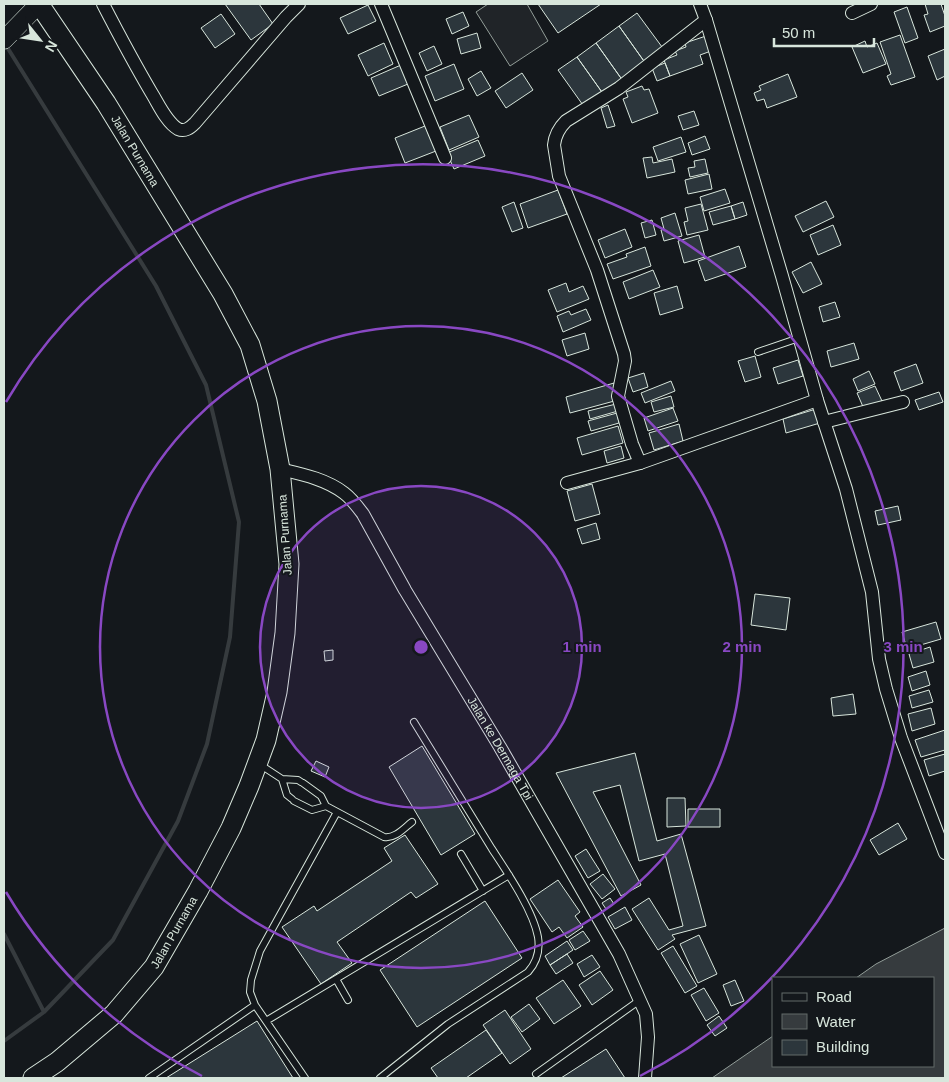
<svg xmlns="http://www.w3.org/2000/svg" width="949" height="1082" viewBox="0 0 949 1082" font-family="Arial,sans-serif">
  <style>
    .green { fill: #202428; stroke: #939e99 }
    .water { fill: #363b3e; stroke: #939e99 }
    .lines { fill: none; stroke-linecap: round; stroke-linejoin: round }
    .stream { stroke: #363b3e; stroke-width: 4 }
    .building { fill: #2c363c; stroke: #d8e6dc }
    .lane-casing { stroke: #d8e6dc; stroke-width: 8 }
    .street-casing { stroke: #d8e6dc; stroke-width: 14 }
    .secondary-casing { stroke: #d8e6dc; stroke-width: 19 }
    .primary-casing { stroke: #d8e6dc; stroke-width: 21 }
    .lane { stroke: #14181c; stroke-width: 6 }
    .street { stroke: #14181c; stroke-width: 12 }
    .secondary { stroke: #14181c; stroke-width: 18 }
    .primary { stroke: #14181c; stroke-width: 19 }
    .ring { fill: none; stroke: #8948c3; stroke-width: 2.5 }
    .labels { text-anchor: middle; stroke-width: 4; stroke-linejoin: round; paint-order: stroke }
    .street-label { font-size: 12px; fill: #d8e6dc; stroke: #14181c }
    .centre { fill: #8948c3; stroke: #14181c; stroke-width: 2.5 }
    .ring-label { font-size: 15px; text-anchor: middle; font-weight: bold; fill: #8948c3; stroke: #14181c; stroke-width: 4; stroke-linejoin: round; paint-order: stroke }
  </style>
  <rect width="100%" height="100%" fill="#14181c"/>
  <path class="green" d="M488 4H527L548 41 510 66 476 12Z"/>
  <path class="water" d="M945 928V1078H712L773 1036V1066H933V978H856L876 964Z"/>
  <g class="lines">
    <path class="stream" d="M4 934 44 1012
      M4 1041 44 1012 113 940 178 821 207 744 230 637 239 522 206 385 156 286 7 47"/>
  </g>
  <path class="building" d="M225 4H259L273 24 251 40Z
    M538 4H601L558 33Z
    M925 4H941L945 16V26L930 32 924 15 928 14Z
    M368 5 376 21 348 34 340 18Z
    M907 7 918 38 905 43 894 12Z
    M463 12 469 26 452 34 446 19Z
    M637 13 665 51 646 64 619 26Z
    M221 14 235 34 215 48 201 28Z
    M619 26 646 64 623 81 596 43Z
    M477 33 481 48 461 54 457 39Z
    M900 35 915 77 891 85 887 76 891 74 880 42Z
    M706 36 711 51 700 55 703 64 670 76 664 60 677 55 675 51 686 47 685 43Z
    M865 41 867 47 877 43 886 64 863 73 852 47Z
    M384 43 393 64 368 76 358 55Z
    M596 43 623 81 604 95 577 57Z
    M434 46 442 64 427 71 419 53Z
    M945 49V76L937 80 928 56Z
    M577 57 604 95 585 108 558 70Z
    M665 63 670 76 657 81 652 68Z
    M454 64 464 89 435 101 425 76Z
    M401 65 408 84 379 96 371 78Z
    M481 71 491 88 477 96 468 79Z
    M522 73 533 90 506 108 495 91Z
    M788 74 797 97 767 108 764 99 757 101 754 93 761 90 759 86Z
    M642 86 644 90 649 89 658 113 632 123 623 99 628 97 626 92Z
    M608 105 615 126 607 128 601 108Z
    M694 111 699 125 683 130 678 116Z
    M469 115 479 137 449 150 440 127Z
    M425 126 436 151 405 163 395 138Z
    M705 136 710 149 692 155 688 143Z
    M681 137 686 152 658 161 653 147Z
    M478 140 485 156 454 169 447 153Z
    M652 157 653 163 672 159 675 172 647 178 643 158Z
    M705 159 708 173 690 177 688 168 695 167 694 161Z
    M709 174 712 189 688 194 685 180Z
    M725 189 730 203 704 211 700 197Z
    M558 190 567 214 528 228 520 204Z
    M826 201 834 217 803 232 795 216Z
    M514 202 523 228 512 232 502 207Z
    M743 202 747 215 735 219 731 206Z
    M701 204 708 230 687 235 684 222 688 221 685 208Z
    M731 206 735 219 713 225 709 212Z
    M675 213 682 236 664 241 661 230 664 229 661 218Z
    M652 220 656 235 645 238 641 223Z
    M833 225 841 245 818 255 810 235Z
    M625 229 632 247 605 258 598 240Z
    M699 235 705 257 684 263 678 241Z
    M739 246 746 267 705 281 698 261Z
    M645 247 651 266 613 279 607 264 627 257 626 254Z
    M811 262 822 284 803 293 792 272Z
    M653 270 660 287 629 299 623 282Z
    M566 283 569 292 583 286 589 299 557 312 548 290Z
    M677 286 683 308 660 315 654 293Z
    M835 302 840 317 823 322 819 307Z
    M586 309 591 320 563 332 557 316 569 311 571 315Z
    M585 333 589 349 567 356 562 340Z
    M854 343 859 359 831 367 827 351Z
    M755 356 761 377 745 382 738 361Z
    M798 360 803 376 778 384 773 368Z
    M916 364 923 383 901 391 894 372Z
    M869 371 875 384 858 391 853 379Z
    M644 373 648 387 633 392 628 378Z
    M671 381 675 391 645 403 641 393Z
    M614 383 618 400 570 413 566 397Z
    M875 386 882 401 864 409 857 393Z
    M939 392 943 402 919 410 915 400Z
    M671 396 674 407 654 412 651 402Z
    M616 404 618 411 590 419 588 411Z
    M673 408 678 421 648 431 644 418Z
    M816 409 820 423 786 433 783 419Z
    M617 413 619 423 591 431 588 421Z
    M679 424 683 441 654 450 649 433Z
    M618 426 623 443 582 455 577 438Z
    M621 446 624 458 607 463 604 451Z
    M592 484 600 514 575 521 567 491Z
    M898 506 901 520 878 525 875 511Z
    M596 523 600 539 582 544 577 529Z
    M755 594 790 598 786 630 751 625Z
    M936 622 941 639 907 649 902 632Z
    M930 647 934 662 913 668 909 654Z
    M333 650V660L325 661 324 651Z
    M926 671 930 685 912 691 908 677Z
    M929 690 933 702 912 708 909 696Z
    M853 694 856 714 833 716 831 698Z
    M931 708 935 724 912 731 908 714Z
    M945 730V750L921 757 915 740Z
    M422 746 475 834 441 855 389 767Z
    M635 753 657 841 681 834 706 926 672 935 675 939 658 950 632 909 649 898 669 930 683 926 665 854 639 861 620 785 593 792 641 885 621 896 556 773Z
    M945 754V771L929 776 924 760Z
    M316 761 329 767 325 777 311 771Z
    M667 798H685L686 826 667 827Z
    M688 809H720V827H688Z
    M898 823 907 839 879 855 870 840Z
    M405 835 438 884 416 898 411 892 337 942 352 963 321 984 282 927 314 906 317 911 392 861 384 848Z
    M586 849 600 871 588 878 575 856Z
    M603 874 615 889 602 899 590 884Z
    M558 880 580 912 575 916 583 927 567 938 559 927 552 932 530 899Z
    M610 898 614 904 606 909 602 903Z
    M485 901 522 958 417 1027 380 970Z
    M625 907 632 920 615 929 608 917Z
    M583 931 590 941 575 950 569 940Z
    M699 935 717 974 698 983 680 944Z
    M567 941 573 950 550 965 545 956Z
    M673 946 697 986 685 993 661 953Z
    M567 954 573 963 556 974 550 965Z
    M592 955 600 967 584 977 577 964Z
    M600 971 613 990 592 1005 579 985Z
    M563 980 581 1006 554 1024 536 998Z
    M735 980 744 1001 731 1006 723 985Z
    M704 988 719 1013 706 1021 691 995Z
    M529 1004 540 1019 522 1032 511 1017Z
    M505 1010 531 1049 510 1064 483 1025Z
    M719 1016 727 1028 715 1036 707 1025Z
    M257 1021 293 1078H166Z
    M486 1030 502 1053 466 1078H438L431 1068Z
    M606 1049 625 1078H561Z"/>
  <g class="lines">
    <g class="lane-casing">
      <path id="lane" d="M758 352 799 338
        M259 764 282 779
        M292 799 287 795 282 779 298 780 301 782
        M294 801 312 810 326 806 321 796 303 783
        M326 806 384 837C395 839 404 828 412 822
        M461 854 483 891
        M336 979 348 1000
        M266 1021 509 875
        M536 1074 640 1000
        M149 1078 255 1005
        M305 1078 255 1005 250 992 251 980 260 951 337 812
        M380 1078 448 1024 528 972C537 962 540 950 538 937 533 910 507 872 492 849 466 807 440 764 414 722"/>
    </g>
    <g class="street-casing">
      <g id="street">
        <path d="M103 4C118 33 134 63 151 92 158 103 166 122 178 129 185 132 190 128 195 123L286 17 299 4"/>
        <path d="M381 4 445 158"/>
        <path d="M700 4 706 20 782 276 817 400 846 489 872 592 879 659 886 689 901 738 945 853"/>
        <path d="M852 13 871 4"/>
        <path d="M824 422 903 402"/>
        <path d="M640 463 632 444 618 396 625 361 624 354 597 270 559 176 554 145C555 135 559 128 566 121L619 88 706 20"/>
        <path id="s1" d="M280 469C301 474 326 479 344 493 352 499 357 506 363 514L405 590 500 747 619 954 646 1014 648 1037 645 1078"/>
        <path d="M567 483 640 463 817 400"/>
      </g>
    </g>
    <g class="secondary-casing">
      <path id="secondary" d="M4 40 39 4"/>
    </g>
    <g class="primary-casing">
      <g id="primary">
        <path id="s2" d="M33 1078 57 1062 114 1014 154 967 198 891 231 828 249 786 266 740 277 692 285 633 289 564 280 469 267 401 250 345 223 294 106 103 39 4"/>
      </g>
    </g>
    <use href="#lane" class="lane"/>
    <use href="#street" class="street"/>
    <use href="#secondary" class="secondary"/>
    <use href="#primary" class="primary"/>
  </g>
  <circle cx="421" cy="647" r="161" fill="#8948c3" fill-opacity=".12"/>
  <g class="ring">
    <circle cx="421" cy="647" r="161"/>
    <circle cx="421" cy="647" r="321"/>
    <path d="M202 1076A482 482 0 0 1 6 892M6 402A482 482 0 1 1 640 1076"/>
  </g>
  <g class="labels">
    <g class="street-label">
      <text transform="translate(135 151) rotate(59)" y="4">Jalan Purnama</text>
      <text transform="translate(285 535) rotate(-94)" y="4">Jalan Purnama</text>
      <text dy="4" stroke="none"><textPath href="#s1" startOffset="369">Jalan ke Dermaga Tpi</textPath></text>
      <text dy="4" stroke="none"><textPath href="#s2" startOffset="205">Jalan Purnama</textPath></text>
    </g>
  </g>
  <circle cx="421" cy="647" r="8" class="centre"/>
  <g class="ring-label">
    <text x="582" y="652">1 min</text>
    <text x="742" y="652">2 min</text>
    <text x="903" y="652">3 min</text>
  </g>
  <rect width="949" height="1082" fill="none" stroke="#d8e6dc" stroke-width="10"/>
  <rect x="772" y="977" width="162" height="90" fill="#14181c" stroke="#626a69"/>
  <rect x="782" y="993" width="25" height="8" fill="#14181c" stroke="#626a69"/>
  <text x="816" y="1002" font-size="15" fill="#d8e6dc">Road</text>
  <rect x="782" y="1014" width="25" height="15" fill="#363b3e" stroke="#626a69"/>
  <text x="816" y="1027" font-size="15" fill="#d8e6dc">Water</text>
  <rect x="782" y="1040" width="25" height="15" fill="#2c363c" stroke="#626a69"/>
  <text x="816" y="1052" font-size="15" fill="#d8e6dc">Building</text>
  <g transform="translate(40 40) rotate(120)" stroke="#14181c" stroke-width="4" paint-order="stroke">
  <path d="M0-4L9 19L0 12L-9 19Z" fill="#d8e6dc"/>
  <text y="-8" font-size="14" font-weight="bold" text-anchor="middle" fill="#d8e6dc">N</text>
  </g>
  <path d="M774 38v8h100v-8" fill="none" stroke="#d8e6dc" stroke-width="2.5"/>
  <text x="782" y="38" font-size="15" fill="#d8e6dc" stroke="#14181c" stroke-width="4" paint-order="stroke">50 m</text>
</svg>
